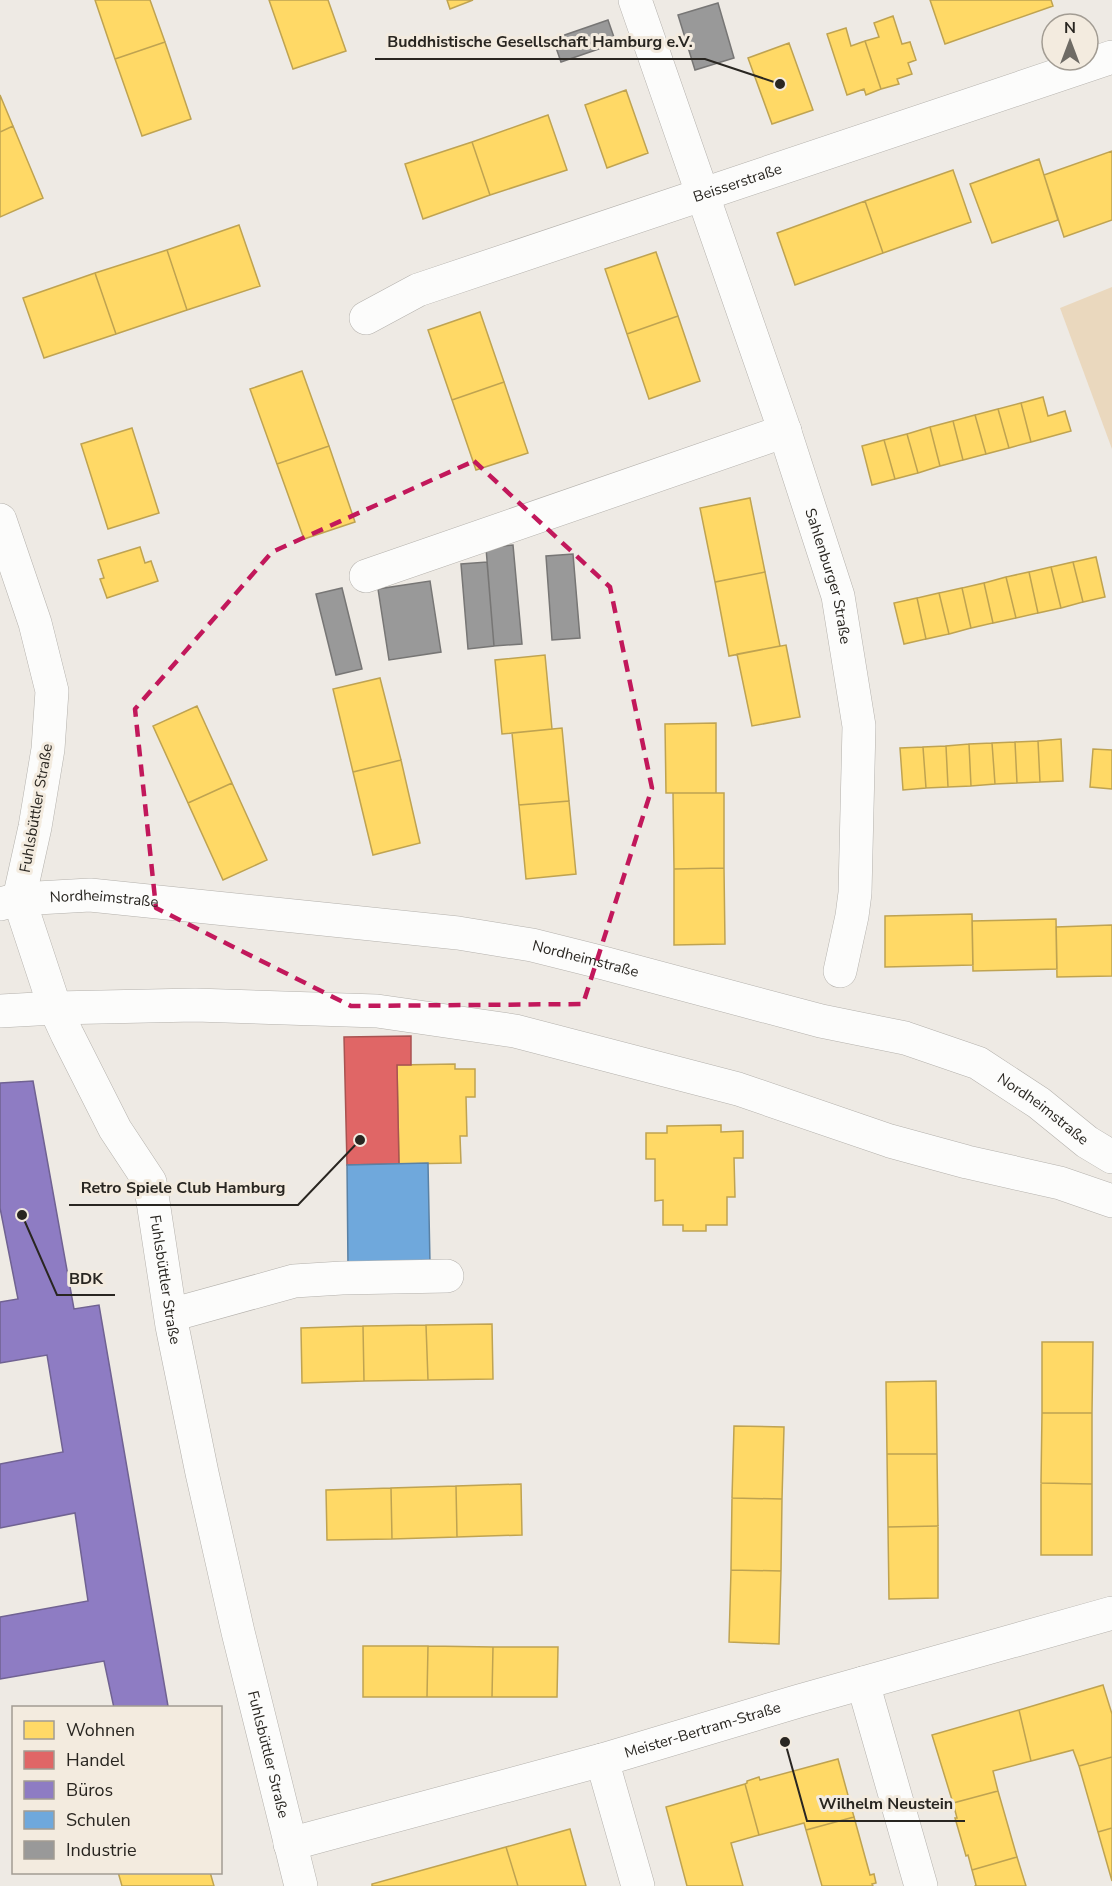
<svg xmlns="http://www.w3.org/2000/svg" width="1112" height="1886" viewBox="0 0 1112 1886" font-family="'Nunito Sans',sans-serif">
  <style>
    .green { fill: #ead8be }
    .homes { fill: #ffd966; stroke: #bfa351; stroke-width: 1.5 }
    .shops { fill: #e06666; stroke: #a95351; stroke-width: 1.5 }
    .offices { fill: #8e7cc3; stroke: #706292; stroke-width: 1.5 }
    .schools { fill: #6fa8dc; stroke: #5a81a4; stroke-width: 1.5 }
    .industry { fill: #999; stroke: #777675; stroke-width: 1.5 }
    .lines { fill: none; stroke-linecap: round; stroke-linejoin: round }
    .minor-casing { stroke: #b4b1ac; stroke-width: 34 }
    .major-casing { stroke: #b4b1ac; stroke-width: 34 }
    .minor { stroke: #fcfcfb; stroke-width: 33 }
    .major { stroke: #fcfcfb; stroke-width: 33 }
    .marked { fill: none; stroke: #c2185b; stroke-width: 4.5; stroke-dasharray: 12 8; stroke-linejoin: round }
    .labels { text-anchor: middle; stroke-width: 6; stroke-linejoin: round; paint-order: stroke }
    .street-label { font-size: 15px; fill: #292621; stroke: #f3ebdf }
    .leader { fill: none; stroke: #292621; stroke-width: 2 }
    .callout-dot { fill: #292621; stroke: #f3ebdf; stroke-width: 2 }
    .callout-label { font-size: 16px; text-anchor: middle; font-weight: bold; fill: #292621; stroke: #f3ebdf; stroke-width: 6; stroke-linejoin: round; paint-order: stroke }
  </style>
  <rect width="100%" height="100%" fill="#eeeae4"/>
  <path class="green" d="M1112 287V449L1060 308Z"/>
  <path class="homes" d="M95 0H150L165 42 115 59Z
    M269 0H328L346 51 293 69Z
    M447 0H473L450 9Z
    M930 0H1051L1053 6 945 44Z
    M893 16 902 44 910 42 916 60 908 63 912 74 897 79 899 84 881 89 865 41 879 37 874 23Z
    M846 28 851 46 865 41 881 89 866 95 864 89 847 95 827 34Z
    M165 42 191 119 142 136 115 59Z
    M789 43 813 110 772 124 748 58Z
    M626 90 648 153 607 168 585 105Z
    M0 95 13 126 0 132Z
    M548 115 567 170 490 195 472 142Z
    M13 126 43 198 0 217V132Z
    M472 142 490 195 423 219 405 164Z
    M1112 151V220L1064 237 1044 175Z
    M1039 159 1058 220 992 243 970 184Z
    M953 170 971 222 883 253 865 201Z
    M865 201 883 253 795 285 777 233Z
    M239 225 260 286 187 310 167 250Z
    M167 250 187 310 116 334 95 273Z
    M656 252 678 316 627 334 605 269Z
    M95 273 116 334 44 358 23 298Z
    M480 312 504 382 452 400 428 330Z
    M678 316 700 381 649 399 627 334Z
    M302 371 329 446 277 464 250 389Z
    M504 382 528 453 476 470 452 400Z
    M1043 397 1048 416 1065 411 1071 431 1031 442 1021 403Z
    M1021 403 1031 442 1009 448 998 409Z
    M998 409 1009 448 986 454 975 415Z
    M975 415 986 454 963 460 953 421Z
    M953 421 963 460 940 466 930 427Z
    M930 427 940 466 918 473 907 434Z
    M132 428 159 513 108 529 81 444Z
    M907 434 918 473 895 479 884 440Z
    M884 440 895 479 872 485 862 446Z
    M329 446 355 522 304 539 277 464Z
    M750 498 765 572 715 582 700 508Z
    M140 547 145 563 151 561 158 581 107 598 100 579 104 578 98 560Z
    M1096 557 1105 597 1083 602 1073 562Z
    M1073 562 1083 602 1061 608 1051 567Z
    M1051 567 1061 608 1038 613 1029 572Z
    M765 572 780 646 729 656 715 582Z
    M1029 572 1038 613 1016 618 1006 577Z
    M1006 577 1016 618 993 623 984 583Z
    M984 583 993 623 971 628 962 588Z
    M962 588 971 628 949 634 939 593Z
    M939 593 949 634 926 639 917 598Z
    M917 598 926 639 904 644 894 603Z
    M786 645 800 717 752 726 737 654Z
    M545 655 552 729 502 734 495 660Z
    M380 678 401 760 353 772 333 689Z
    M197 706 232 783 188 803 153 726Z
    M716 723V793H666L665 724Z
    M562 728 569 801 519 805 512 733Z
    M1061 739 1063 781 1040 782 1038 741Z
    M1038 741 1040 782 1017 783 1015 742Z
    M1015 742 1017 783 995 784 992 743Z
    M992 743 995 784 971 786 969 744Z
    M969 744 971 786 948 787 946 746Z
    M946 746 948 787 926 788 923 747Z
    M923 747 926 788 903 790 900 748Z
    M1093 749 1112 750V789L1090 787Z
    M401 760 420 843 373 855 353 772Z
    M232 783 267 860 223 880 188 803Z
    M673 793H724V868L674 869Z
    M569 801 576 874 526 879 519 805Z
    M724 868 725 944 674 945V869Z
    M972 914 973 965 885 967V916Z
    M1056 919 1057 969 973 971 972 921Z
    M1112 925V976L1057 977 1056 927Z
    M455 1064V1069H475V1097H466L467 1136H460L461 1163 399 1164 397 1065Z
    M721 1125V1132L743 1131V1158H734L735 1197H727V1225H706V1231H683V1225H663V1200L655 1201V1159H646V1133H667V1126Z
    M492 1324 493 1379 428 1380 426 1325Z
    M426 1325 428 1380 364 1381 363 1326Z
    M363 1326 364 1381 302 1383 301 1328Z
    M1042 1342H1093L1092 1413H1042Z
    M936 1381 937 1454H887L886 1382Z
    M1042 1413H1092V1484L1041 1483Z
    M734 1426 784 1427 782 1499 732 1498Z
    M887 1454H937L938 1526 888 1527Z
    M1041 1483 1092 1484V1555H1041Z
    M521 1484 522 1535 457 1537 456 1486Z
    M456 1486 457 1537 392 1539 391 1488Z
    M391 1488 392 1539 327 1540 326 1490Z
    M732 1498 782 1499 781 1571 731 1570Z
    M938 1526V1598L889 1599 888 1527Z
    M731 1570 781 1571 779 1644 729 1642Z
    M363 1646H428L427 1697H363Z
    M428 1646 493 1647 492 1697H427Z
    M493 1647H558L557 1697H492Z
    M1103 1685 1112 1714V1757L1079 1766 1073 1750 1031 1761 1019 1710Z
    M1019 1710 1031 1761 993 1771 998 1791 953 1803 932 1735Z
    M1112 1757V1828L1098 1832 1079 1766Z
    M838 1759 854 1817 806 1830 804 1823 759 1835 745 1784 747 1783V1781L759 1777 760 1780Z
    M745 1784 759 1835 731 1843 743 1886H687L666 1807Z
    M998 1791 1017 1857 972 1870 968 1855 966 1856 955 1818H957L953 1803Z
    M854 1817 870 1875 874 1874 876 1883 872 1884 873 1886H822L806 1830Z
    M1112 1828V1881L1098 1832Z
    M570 1829 586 1886H518L506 1847Z
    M506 1847 518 1886H372V1884Z
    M1017 1857 1026 1886H975L976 1885 972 1870Z
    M118 1872H210L214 1886H122Z"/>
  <path class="shops" d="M411 1036V1065H397L399 1164 347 1165 344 1037Z"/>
  <path class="offices" d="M33 1081 74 1309 99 1305 168 1706 161 1708H114L104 1661 0 1679V1617L88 1601 75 1513 0 1528V1464L63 1452 47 1355 0 1363V1302L18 1299 0 1208V1083Z"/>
  <path class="schools" d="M428 1163 430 1264 348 1266 347 1165Z"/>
  <path class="industry" d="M718 3 734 58 695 70 678 15Z
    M608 20 616 43 561 62 553 39Z
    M513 545 522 644 494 646 486 548Z
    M573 554 580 638 552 640 546 556Z
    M487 562 494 646 468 649 461 564Z
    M430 581 441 652 389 660 378 589Z
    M342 588 362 669 336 675 316 594Z"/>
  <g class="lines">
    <g class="minor-casing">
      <g id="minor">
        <path id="s1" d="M635 0 782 423 838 596 859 726 855 893 852 916 840 971"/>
        <path id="s2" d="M366 318 418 290 1112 57"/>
        <path d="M366 576 785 431"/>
        <path d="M171 1315 294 1281 342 1278 447 1276"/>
        <path d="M863 1683 921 1886"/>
        <path d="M602 1760 638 1886"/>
        <path id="s3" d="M290 1844 602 1760 799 1701 1112 1613"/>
      </g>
    </g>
    <g class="major-casing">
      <g id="major">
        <path id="s4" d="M0 520 35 623 52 691 48 749 35 827 19 899 55 1008 67 1034 115 1129 150 1182 172 1326 202 1473 238 1632 301 1886"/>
        <path id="s5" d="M0 904 19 899 90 895 458 933 532 945 596 961 821 1021 905 1038 978 1063 1039 1103 1087 1142 1112 1157"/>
        <path d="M0 1011 55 1008 195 1005 377 1011 515 1031 738 1089 890 1141 967 1162 1060 1183 1112 1201"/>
      </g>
    </g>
    <use href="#minor" class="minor"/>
    <use href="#major" class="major"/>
  </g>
  <path class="marked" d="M474 461 610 587 652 788 583 1004 351 1006 156 908 135 709 272 552Z"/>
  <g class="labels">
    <g class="street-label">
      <text dy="5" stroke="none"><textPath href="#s2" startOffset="396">Beisserstraße</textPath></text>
      <text dy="5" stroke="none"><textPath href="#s1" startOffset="608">Sahlenburger Straße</textPath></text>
      <text transform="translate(36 808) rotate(-80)" y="5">Fuhlsbüttler Straße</text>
      <text dy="5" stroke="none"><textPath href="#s5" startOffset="105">Nordheimstraße</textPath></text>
      <text dy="5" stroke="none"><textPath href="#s5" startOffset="591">Nordheimstraße</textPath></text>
      <text dy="5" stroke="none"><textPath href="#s5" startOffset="1077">Nordheimstraße</textPath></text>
      <text dy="5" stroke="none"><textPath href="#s4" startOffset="802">Fuhlsbüttler Straße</textPath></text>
      <text dy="5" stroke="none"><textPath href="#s3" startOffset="428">Meister-Bertram-Straße</textPath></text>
      <text dy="5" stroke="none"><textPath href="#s4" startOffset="1288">Fuhlsbüttler Straße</textPath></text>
    </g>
  </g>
  <path class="leader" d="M780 84L705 59H375M360 1140L298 1205H69M22 1215L57 1295H115M785 1742L807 1821H965"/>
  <g class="callout-dot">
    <circle cx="780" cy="84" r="6"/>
    <circle cx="360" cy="1140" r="6"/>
    <circle cx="22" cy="1215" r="6"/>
    <circle cx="785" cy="1742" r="6"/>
  </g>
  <g class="callout-label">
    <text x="540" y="47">Buddhistische Gesellschaft Hamburg e.V.</text>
    <text x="183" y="1193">Retro Spiele Club Hamburg</text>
    <text x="86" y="1284">BDK</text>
    <text x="886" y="1809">Wilhelm Neustein</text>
  </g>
  <rect x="12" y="1706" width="210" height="168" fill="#f3ebdf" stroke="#a29c93" stroke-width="1.5"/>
  <rect x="24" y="1721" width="30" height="18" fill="#ffd966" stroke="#a29c93" stroke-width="1.5"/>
  <text x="66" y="1736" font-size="18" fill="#292621">Wohnen</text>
  <rect x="24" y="1751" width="30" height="18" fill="#e06666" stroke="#a29c93" stroke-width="1.5"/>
  <text x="66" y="1766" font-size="18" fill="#292621">Handel</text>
  <rect x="24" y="1781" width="30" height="18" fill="#8e7cc3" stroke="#a29c93" stroke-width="1.5"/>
  <text x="66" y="1796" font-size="18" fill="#292621">Büros</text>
  <rect x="24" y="1811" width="30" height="18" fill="#6fa8dc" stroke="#a29c93" stroke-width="1.5"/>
  <text x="66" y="1826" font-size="18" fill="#292621">Schulen</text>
  <rect x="24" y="1841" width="30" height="18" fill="#999999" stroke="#a29c93" stroke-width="1.5"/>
  <text x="66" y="1856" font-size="18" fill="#292621">Industrie</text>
  <g transform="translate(1070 42)"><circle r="28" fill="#f3ebdf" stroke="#a29c93" stroke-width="1.5"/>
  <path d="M0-4.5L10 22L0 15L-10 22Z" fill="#6e6b65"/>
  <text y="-9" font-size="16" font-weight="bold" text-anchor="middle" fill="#292621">N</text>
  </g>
</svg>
